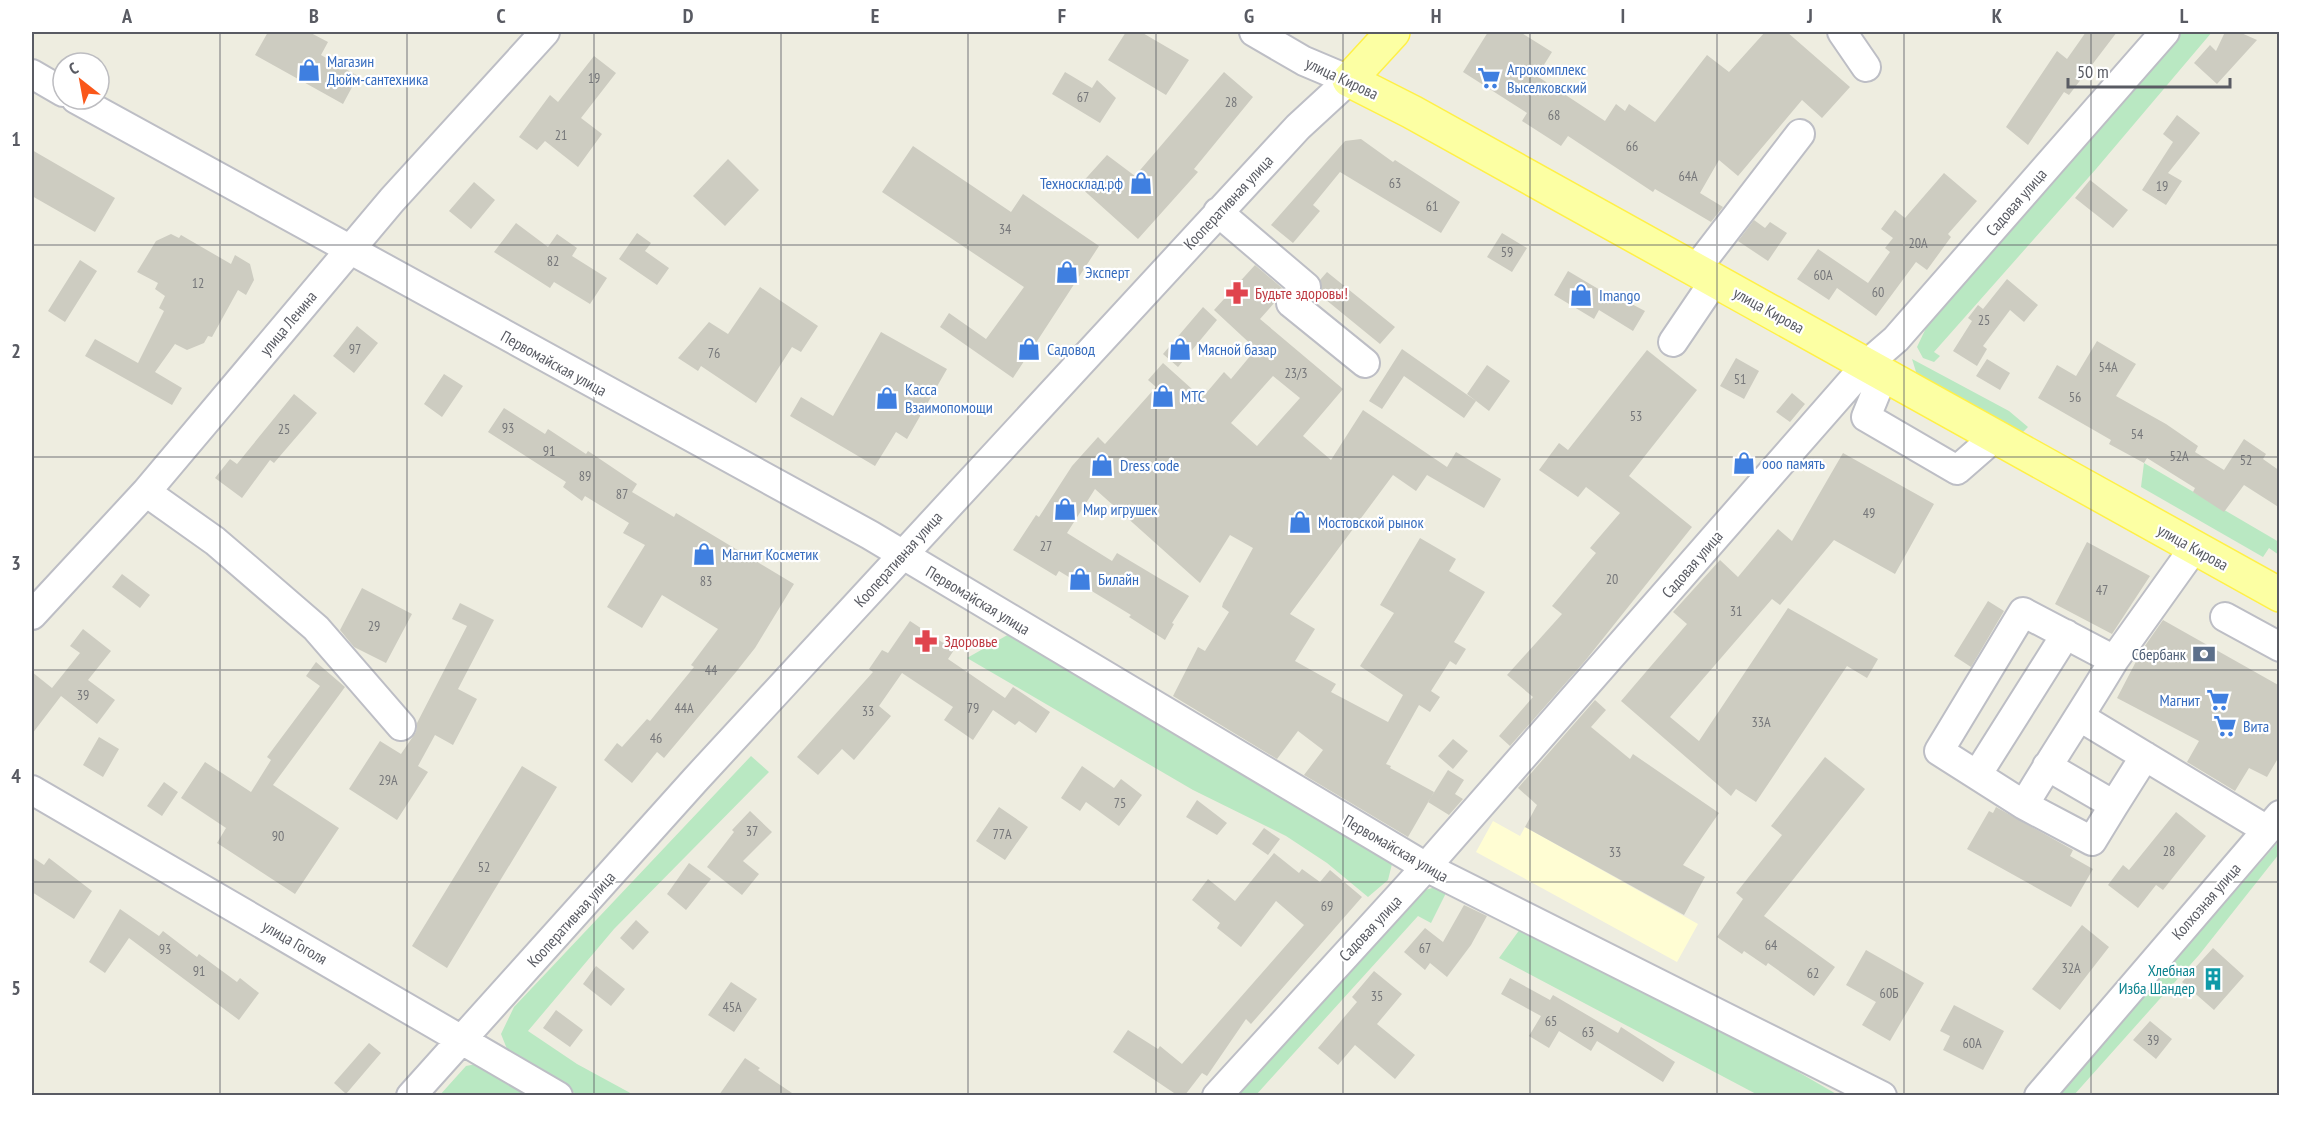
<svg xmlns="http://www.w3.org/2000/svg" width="2311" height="1127" viewBox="0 0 2311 1127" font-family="'PT Sans Narrow',sans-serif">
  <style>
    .commercial { fill: #fffdd3 }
    .green { fill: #b9e8c2 }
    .building { fill: #cdccc1; fill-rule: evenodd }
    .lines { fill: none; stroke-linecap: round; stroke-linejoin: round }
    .minor-casing { stroke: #bdbec5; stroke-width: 32 }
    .major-casing { stroke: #fff047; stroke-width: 36 }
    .minor { stroke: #fff; stroke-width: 28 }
    .major { stroke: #fcffa3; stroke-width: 33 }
    .grid { fill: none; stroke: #595b63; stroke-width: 1.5; stroke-opacity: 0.55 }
    .labels { text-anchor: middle; stroke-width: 4.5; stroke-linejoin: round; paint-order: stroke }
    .number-label { font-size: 14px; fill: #76777a }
    .shop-label { font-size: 16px; fill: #366cbe; stroke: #fff; text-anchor: start }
    .street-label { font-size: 16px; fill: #595b63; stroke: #fff }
    .health-label { font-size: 16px; fill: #be3a42; stroke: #fff; text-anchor: start }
    .service-label { font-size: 16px; fill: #4e5e75; stroke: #fff; text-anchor: end }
    .culture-label { font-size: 16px; fill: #0d838f; stroke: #fff; text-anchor: end }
    .neatline { fill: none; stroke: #595b63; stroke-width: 2 }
    .grid-label { font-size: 20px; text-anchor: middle; font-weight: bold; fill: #595b63 }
  </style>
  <rect width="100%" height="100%" fill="#eeede0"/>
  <path class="commercial" d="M1493 821 1520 836 1525 827 1698 924 1677 962 1476 852Z"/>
  <path class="green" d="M2182 32H2212L2096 169 1934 352 1940 356 1934 362 1923 358 1917 347 1926 328 1992 248Z
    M1912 359 2009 411 2028 427 2022 433 1917 375Z
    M2144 463 2279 542V555L2269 548 2263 557 2141 487Z
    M1011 633 1393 860 1388 880 1368 897 1327 863 1286 836 1193 790 967 658Z
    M751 756 769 772 614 929 528 1031 577 1064 634 1095H578L509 1054 501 1034 514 1007Z
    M2279 841V854L2199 955 2074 1095 2055 1096Z
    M1439 886 1448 889 1431 923 1418 916 1256 1095 1232 1096 1415 893Z
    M1523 925 1729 1032 1838 1095H1758L1499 958Z
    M481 1063 543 1095 439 1096 466 1066Z"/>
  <path class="building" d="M268 32H309L328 42 321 55 358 76 343 104 255 55Z
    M1126 32H1141L1189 60 1166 95 1108 60Z
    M1488 32H1520L1552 52 1537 76 1605 121 1616 104 1625 111 1629 104 1655 122 1707 55 1729 72 1765 32H1787L1850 87 1822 118 1802 100 1738 176 1719 160 1700 193 1723 207 1711 222 1655 189 1653 192 1568 136 1561 146 1522 121 1527 113 1463 72Z
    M2086 32H2117L2069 95 2064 92 2028 145 2006 127 2057 51 2067 59Z
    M2225 32H2239L2257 40 2217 84 2194 63 2210 45 2216 51Z
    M594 56 616 73 581 118 602 134 578 167 545 141 537 150 519 137 550 95 558 102Z
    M1065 72 1092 88 1097 80 1116 98 1100 123 1052 94Z
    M1224 72 1253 97 1194 169 1198 172 1138 239 1079 186 1107 155 1135 176Z
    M2177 115 2200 133 2168 173 2182 181 2166 205 2142 190 2173 142 2163 134Z
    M1361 139 1393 162 1395 160 1460 202 1441 233 1340 172 1313 205 1320 211 1293 243 1271 225 1345 141Z
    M913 146 1011 212 1023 194 1099 246 1013 378 940 327 949 313 986 339 1024 287 882 192Z
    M32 150 115 198 95 232 32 196Z
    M728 159 759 190 725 226 693 196Z
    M1944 173 1977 201 1948 234 1951 237 1927 270 1916 262 1876 316 1837 288 1829 300 1797 279 1818 249 1868 283 1890 252 1885 248 1893 238 1881 229 1895 210 1905 218Z
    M2090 180 2128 210 2113 228 2075 198Z
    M474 182 495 200 471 229 449 211Z
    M1754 220 1765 228 1770 222 1787 233 1768 261 1738 241Z
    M516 223 548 247 557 234 577 248 572 256 607 278 590 304 554 282 550 288 494 252Z
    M637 233 651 243 645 251 669 268 657 285 619 259Z
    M1502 233 1527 248 1512 272 1487 257Z
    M171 234 179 238 181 235 231 264 235 255 250 264 254 280 246 295 238 290 212 337 208 336 204 343 187 350 175 344 155 372 182 388 172 405 85 356 95 339 138 363 164 311 159 308 165 296 155 289 158 283 137 272 156 241Z
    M80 260 97 271 65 322 48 311Z
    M1255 265 1282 288 1275 302 1260 319 1343 389 1303 436 1331 460 1363 410 1447 467 1456 452 1501 479 1484 508 1427 475 1416 491 1393 475 1290 614 1315 629 1295 661 1336 684 1331 692 1388 722 1403 695 1360 666 1394 613 1380 605 1420 538 1456 559 1449 571 1485 592 1454 642 1466 649 1456 665 1450 661 1431 691 1440 697 1430 712 1419 705 1386 764 1391 766 1390 768 1434 792 1408 837 1304 775 1323 750 1298 731 1277 759 1173 696 1198 647 1205 651 1229 612 1222 607 1223 603 1253 548 1230 535 1200 583 1095 489 1067 533 1112 561 1117 553 1189 596 1172 623 1174 624 1165 640 1129 617 1131 615 1059 571 1056 576 1013 550 1036 515 1039 517 1072 466 1098 437 1105 444 1156 387 1148 380 1163 363 1202 398 1224 372 1231 379 1256 349 1214 310ZM1273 376 1300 398 1257 446 1231 423Z
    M1568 271 1622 303 1624 300 1645 311 1633 331 1599 310 1594 319 1554 295Z
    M1327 272 1395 327 1380 344 1320 295 1322 290 1320 280Z
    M2007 279 2038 305 2024 322 2010 310 1983 346 1987 349 1977 366 1953 351 1972 321 1968 318 1978 305 1983 309Z
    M760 287 818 326 801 352 792 347 756 403 701 366 698 371 678 358 709 322 728 334Z
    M1203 307 1217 320 1178 367 1163 354Z
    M357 326 378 343 354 373 333 356Z
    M881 332 947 369 907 439 896 432 875 466 790 416 801 397 833 416Z
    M2097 341 2136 364 2116 396 2166 424 2198 446 2195 452 2224 470 2244 439 2266 454 2263 459 2280 471V508L2244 485 2224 512 2193 492 2195 488 2147 458 2144 463 2109 444 2111 440 2038 398 2057 365 2076 376Z
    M1402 349 1476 401 1464 418 1404 376 1382 409 1369 401Z
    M1647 350 1697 390 1629 476 1692 527 1585 661 1510 746 1499 736 1533 697 1507 675 1562 614 1552 606 1596 553 1590 548 1620 513 1586 487 1578 497 1539 470 1559 443 1568 450Z
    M1736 358 1759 371 1744 399 1720 386Z
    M1987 359 2010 373 2000 390 1976 376Z
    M1487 365 1510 381 1489 411 1467 394Z
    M444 374 463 386 442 417 424 404Z
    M1792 393 1805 404 1790 422 1776 412Z
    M294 394 317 413 274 463 270 460 242 498 215 478 230 459 237 464Z
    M504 408 545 434 548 429 586 454 588 451 637 484 632 492 674 517 676 513 794 584 755 648 736 672 664 758 657 752 632 783 604 760 617 743 622 747 647 719 650 721 694 667 691 665 718 629 662 595 642 628 607 607 645 545 623 533 629 523 585 496 582 501 563 487 566 482 488 432Z
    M1843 453 1934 504 1895 574 1834 540 1780 605 1772 599 1670 717 1699 741 1788 608 1878 659 1867 678 1847 666 1756 802 1736 789 1731 796 1621 701 1687 624 1673 612 1720 560 1738 577 1778 529 1792 541Z
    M2087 542 2150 576 2112 634 2055 604Z
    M122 574 150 595 140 608 112 587Z
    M362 588 412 614 386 663 354 647 340 630Z
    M1988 601 2004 611 1971 667 1954 656Z
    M460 603 494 620 458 689 477 699 453 745 435 735 418 766 428 772 397 820 349 789 380 741 401 754 416 732 417 723 467 626 452 619Z
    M2163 620 2280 686V755L2267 777 2249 768 2235 791 2187 762 2199 741 2117 698 2142 650Z
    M910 621 954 650 948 659 1005 698 1013 687 1050 712 1036 733 1019 721 1015 725 993 710 973 740 944 720 953 707 902 673 879 706 891 716 854 760 842 749 818 775 797 757 873 672 869 669 882 650 888 653Z
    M83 629 111 651 88 680 115 700 97 724 61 696 32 734V672L52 688 80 653 70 646Z
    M316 662 345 687 273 785 339 828 295 894 217 843 226 828 181 798 205 762 251 792 271 760 267 757 320 686 306 676Z
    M1595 700 1606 710 1591 727 1630 759 1633 754 1719 813 1683 865 1705 877 1684 915 1525 827 1537 805 1518 788Z
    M99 737 119 749 103 777 83 765Z
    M1453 739 1468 751 1453 769 1438 756Z
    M1825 757 1865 789 1764 916 1835 967 1814 996 1768 963 1766 966 1744 951 1742 954 1717 937 1743 899 1736 893 1782 835 1771 826Z
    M522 766 557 787 447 968 412 946Z
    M1082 766 1114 788 1121 779 1142 795 1119 826 1086 802 1080 811 1061 798Z
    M1448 770 1464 780 1455 794 1463 799 1449 815 1428 802Z
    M164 782 178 792 162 816 147 806Z
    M1197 800 1227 823 1217 835 1186 817Z
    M999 807 1028 827 1005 860 976 841Z
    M1996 807 2073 850 2070 856 2093 869 2071 907 1967 849 1989 811 1993 813Z
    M750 811 772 832 743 861 759 874 742 895 707 867 734 832 732 830Z
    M2176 812 2206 836 2163 890 2156 885 2138 908 2108 885 2123 865 2129 870Z
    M1264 828 1280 839 1268 855 1252 844Z
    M1274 853 1299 873 1302 869 1320 882 1330 870 1362 897 1251 1024 1246 1019 1207 1076 1202 1073 1185 1095H1177L1113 1052 1128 1030 1158 1049 1160 1046 1182 1064 1304 925 1276 901 1241 947 1217 928 1220 923 1192 900 1208 879 1235 901Z
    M32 857 44 865 49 858 92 891 74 919 32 892Z
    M689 863 711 879 686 910 667 894Z
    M1464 905 1487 916 1471 945 1447 977 1430 963 1425 970 1404 952 1425 928 1443 942Z
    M120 909 159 936 163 931 197 957 199 954 237 982 240 978 259 993 239 1020 129 938 105 973 89 962Z
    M636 920 649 932 633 950 620 938Z
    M2082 925 2109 947 2060 1010 2032 989Z
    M2213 948 2244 976 2214 1010 2182 982Z
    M1866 950 1924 983 1890 1041 1862 1025 1876 1002 1846 985Z
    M596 966 625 989 611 1006 583 984Z
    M1374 971 1402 994 1377 1024 1415 1055 1395 1079 1355 1045 1338 1065 1318 1048 1357 1002 1352 997Z
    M1510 978 1550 1000 1553 995 1618 1033 1621 1027 1675 1062 1663 1082 1597 1041 1591 1051 1559 1031 1549 1048 1529 1036 1541 1016 1501 994Z
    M731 982 757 999 734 1032 708 1015Z
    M1954 1005 2004 1031 1983 1070 1943 1050 1950 1036 1940 1031Z
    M556 1010 583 1030 570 1047 543 1028Z
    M2150 1021 2172 1039 2156 1059 2133 1040Z
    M369 1043 381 1053 346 1094 334 1083Z
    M745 1058 760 1068 758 1070 795 1095H719Z"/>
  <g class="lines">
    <g class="minor-casing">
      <path id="minor" d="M1842 32 1866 67
        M32 74 63 92
        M76 99 870 535 1426 867 1882 1096
        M1218 212 1306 287 1291 303 1365 363
        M1696 269 1800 134
        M1673 342 1715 280
        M1884 373 1866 417 1957 470 1996 436
        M146 492 215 541 316 628 401 726
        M32 615 146 492 392 200 545 32
        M2225 617 2280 647
        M2114 660 2194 548
        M2080 717 2267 830
        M1977 775 2066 634
        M32 790 558 1096
        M2024 805C2053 756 2085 709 2114 660L2023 612 1939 751 2024 805 2092 841 2114 805 2047 766
        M2114 805 2145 756
        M411 1096 696 779 1298 127 1349 80 1304 61 1254 32
        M1217 1096 1426 867 1867 364 1896 339 2165 32
        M2039 1096 2280 815"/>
    </g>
    <g class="major-casing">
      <path id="major" d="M1393 32 1349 80 1412 112 2280 595"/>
    </g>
    <use href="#minor" class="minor"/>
    <use href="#major" class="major"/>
  </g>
  <path class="grid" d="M220 32V1096M407 32V1096M594 32V1096M781 32V1096M968 32V1096M1156 32V1096M1343 32V1096M1530 32V1096M1717 32V1096M1904 32V1096M2091 32V1096M32 245H2280M32 457H2280M32 670H2280M32 882H2280"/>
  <defs>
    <g id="shop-bare" transform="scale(1.8)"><path d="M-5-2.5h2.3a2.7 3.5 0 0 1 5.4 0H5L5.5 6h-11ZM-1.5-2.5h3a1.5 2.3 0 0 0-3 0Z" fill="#3f7fe0" stroke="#fff" stroke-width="2.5" paint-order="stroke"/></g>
    <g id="supermarket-bare" transform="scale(1.8)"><path d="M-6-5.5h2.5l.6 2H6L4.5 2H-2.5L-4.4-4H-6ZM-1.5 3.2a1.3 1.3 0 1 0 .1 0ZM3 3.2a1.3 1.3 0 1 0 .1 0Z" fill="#3f7fe0" stroke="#fff" stroke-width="2.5" paint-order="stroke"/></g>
    <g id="pharmacy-bare" transform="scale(1.8)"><path d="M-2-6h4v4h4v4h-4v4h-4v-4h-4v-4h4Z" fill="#e0444e" stroke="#fff" stroke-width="2.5" paint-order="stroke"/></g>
    <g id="bank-bare" transform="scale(1.8)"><path d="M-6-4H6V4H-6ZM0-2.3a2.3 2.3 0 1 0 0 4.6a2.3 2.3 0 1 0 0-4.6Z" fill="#5c6f8a" stroke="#fff" stroke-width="2.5" paint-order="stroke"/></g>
    <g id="building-bare" transform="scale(1.8)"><path d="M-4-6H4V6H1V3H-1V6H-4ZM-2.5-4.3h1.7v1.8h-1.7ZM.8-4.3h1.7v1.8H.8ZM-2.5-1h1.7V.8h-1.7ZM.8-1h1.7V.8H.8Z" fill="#0f9aa8" stroke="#fff" stroke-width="2.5" paint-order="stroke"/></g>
  </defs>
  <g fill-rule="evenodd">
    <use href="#shop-bare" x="309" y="70"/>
    <use href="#supermarket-bare" x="1489" y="78"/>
    <use href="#shop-bare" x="1141" y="183"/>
    <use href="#shop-bare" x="1067" y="272"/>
    <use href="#pharmacy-bare" x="1237" y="293"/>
    <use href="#shop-bare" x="1581" y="295"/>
    <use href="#shop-bare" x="1029" y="349"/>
    <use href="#shop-bare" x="1180" y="349"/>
    <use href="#shop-bare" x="1163" y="396"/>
    <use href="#shop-bare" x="887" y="398"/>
    <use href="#shop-bare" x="1744" y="463"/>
    <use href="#shop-bare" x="1102" y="465"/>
    <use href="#shop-bare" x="1065" y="509"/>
    <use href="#shop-bare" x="1300" y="522"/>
    <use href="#shop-bare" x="704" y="554"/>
    <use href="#shop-bare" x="1080" y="579"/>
    <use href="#pharmacy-bare" x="926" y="641"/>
    <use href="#bank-bare" x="2204" y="654"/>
    <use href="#supermarket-bare" x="2218" y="700"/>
    <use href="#supermarket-bare" x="2225" y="726"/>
    <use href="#building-bare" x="2213" y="979"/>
  </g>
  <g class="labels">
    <g class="number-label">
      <text x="594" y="83">19</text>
      <text x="1083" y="102">67</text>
      <text x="1231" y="107">28</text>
      <text x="1554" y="120">68</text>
      <text x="561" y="140">21</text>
      <text x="1632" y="151">66</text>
      <text x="1688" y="181">64А</text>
      <text x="1395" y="188">63</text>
      <text x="2162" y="191">19</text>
      <text x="1432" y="211">61</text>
      <text x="1005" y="234">34</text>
      <text x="1918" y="248">20А</text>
      <text x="1507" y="257">59</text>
      <text x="553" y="266">82</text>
      <text x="1823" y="280">60А</text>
      <text x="198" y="288">12</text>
      <text x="1878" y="297">60</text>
      <text x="1984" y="325">25</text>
      <text x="355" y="354">97</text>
      <text x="714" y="358">76</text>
      <text x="2108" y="372">54А</text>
      <text x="1296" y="378">23/3</text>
      <text x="1740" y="384">51</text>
      <text x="2075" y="402">56</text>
      <text x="1636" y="421">53</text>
      <text x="508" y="433">93</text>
      <text x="284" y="434">25</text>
      <text x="2137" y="439">54</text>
      <text x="549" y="456">91</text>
      <text x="2179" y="461">52А</text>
      <text x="2246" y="465">52</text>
      <text x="585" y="481">89</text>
      <text x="622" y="499">87</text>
      <text x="1869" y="518">49</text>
      <text x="1046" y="551">27</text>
      <text x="1612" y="584">20</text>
      <text x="706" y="586">83</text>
      <text x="2102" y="595">47</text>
      <text x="1736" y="616">31</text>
      <text x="374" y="631">29</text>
      <text x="711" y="675">44</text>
      <text x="83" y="700">39</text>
      <text x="684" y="713">44А</text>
      <text x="973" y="713">79</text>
      <text x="868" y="716">33</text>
      <text x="1761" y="727">33А</text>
      <text x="656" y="743">46</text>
      <text x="388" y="785">29А</text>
      <text x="1120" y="808">75</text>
      <text x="752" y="836">37</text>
      <text x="1002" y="839">77А</text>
      <text x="278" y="841">90</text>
      <text x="2169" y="856">28</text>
      <text x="1615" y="857">33</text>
      <text x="484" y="872">52</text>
      <text x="1327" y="911">69</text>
      <text x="1771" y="950">64</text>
      <text x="1425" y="953">67</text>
      <text x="165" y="954">93</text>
      <text x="2071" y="973">32А</text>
      <text x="199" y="976">91</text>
      <text x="1813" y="978">62</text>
      <text x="1889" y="998">60Б</text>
      <text x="1377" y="1001">35</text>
      <text x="732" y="1012">45А</text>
      <text x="1551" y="1026">65</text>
      <text x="1588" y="1037">63</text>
      <text x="2153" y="1045">39</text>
      <text x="1972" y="1048">60А</text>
    </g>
    <g class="shop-label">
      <text x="327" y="67">Магазин<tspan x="327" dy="18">Дюйм-сантехника</tspan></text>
      <text x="1507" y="75">Агрокомплекс<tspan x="1507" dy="18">Выселковский</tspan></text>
      <text x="1123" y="189" text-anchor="end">Техносклад.рф</text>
      <text x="1085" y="278">Эксперт</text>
      <text x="1599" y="301">Imango</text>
      <text x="1047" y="355">Садовод</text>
      <text x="1198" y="355">Мясной базар</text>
      <text x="905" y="395">Касса<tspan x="905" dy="18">Взаимопомощи</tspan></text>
      <text x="1181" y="402">МТС</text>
      <text x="1762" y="469">ооо память</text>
      <text x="1120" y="471">Dress code</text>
      <text x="1083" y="515">Мир игрушек</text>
      <text x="1318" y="528">Мостовской рынок</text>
      <text x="722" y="560">Магнит Косметик</text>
      <text x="1098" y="585">Билайн</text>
      <text x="2200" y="706" text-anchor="end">Магнит</text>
      <text x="2243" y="732">Вита</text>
    </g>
    <g class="street-label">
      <text transform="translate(1342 78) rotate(25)" y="6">улица Кирова</text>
      <text transform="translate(1228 202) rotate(-47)" y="6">Кооперативная улица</text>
      <text transform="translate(2016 202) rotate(-49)" y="6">Садовая улица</text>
      <text transform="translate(1769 310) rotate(29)" y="6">улица Кирова</text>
      <text transform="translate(288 323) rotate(-50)" y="6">улица Ленина</text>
      <text transform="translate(554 363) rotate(29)" y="6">Первомайская улица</text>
      <text transform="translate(2193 547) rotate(29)" y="6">улица Кирова</text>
      <text transform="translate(898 559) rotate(-48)" y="6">Кооперативная улица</text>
      <text transform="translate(1692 564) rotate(-49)" y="6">Садовая улица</text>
      <text transform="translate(978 600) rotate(31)" y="6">Первомайская улица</text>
      <text transform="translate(1396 848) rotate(30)" y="6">Первомайская улица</text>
      <text transform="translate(2206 901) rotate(-49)" y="6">Колхозная улица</text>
      <text transform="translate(571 919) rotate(-48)" y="6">Кооперативная улица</text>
      <text transform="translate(1370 928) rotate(-47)" y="6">Садовая улица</text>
      <text transform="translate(295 942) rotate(30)" y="6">улица Гоголя</text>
    </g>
    <g class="health-label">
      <text x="1255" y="299">Будьте здоровы!</text>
      <text x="944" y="647">Здоровье</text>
    </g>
    <g class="service-label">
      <text x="2186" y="660">Сбербанк</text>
    </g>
    <g class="culture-label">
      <text x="2195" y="976">Хлебная<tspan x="2195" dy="18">Изба Шандер</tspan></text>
    </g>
  </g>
  <rect width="2311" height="1127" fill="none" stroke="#ffffff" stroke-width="66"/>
  <g transform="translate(81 81) rotate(329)"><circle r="28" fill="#ffffff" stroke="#bdbdc1" stroke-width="1.5"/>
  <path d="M0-4.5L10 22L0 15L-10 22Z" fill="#fa571a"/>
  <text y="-9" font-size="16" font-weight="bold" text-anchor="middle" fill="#595b63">С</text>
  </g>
  <path d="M2068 78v9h162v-9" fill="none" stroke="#595b63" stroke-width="3"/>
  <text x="2077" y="78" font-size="18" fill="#595b63" stroke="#ffffff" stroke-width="4.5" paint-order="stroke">50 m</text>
  <rect x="33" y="33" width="2245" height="1061" class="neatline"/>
  <g class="grid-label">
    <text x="127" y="23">A</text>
    <text x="314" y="23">B</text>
    <text x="501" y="23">C</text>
    <text x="688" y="23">D</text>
    <text x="875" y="23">E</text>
    <text x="1062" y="23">F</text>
    <text x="1249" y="23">G</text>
    <text x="1436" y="23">H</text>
    <text x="1623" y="23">I</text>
    <text x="1810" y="23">J</text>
    <text x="1997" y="23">K</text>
    <text x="2184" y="23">L</text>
    <text x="16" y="146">1</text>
    <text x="16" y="358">2</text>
    <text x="16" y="570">3</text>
    <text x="16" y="783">4</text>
    <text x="16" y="995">5</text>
  </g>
</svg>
